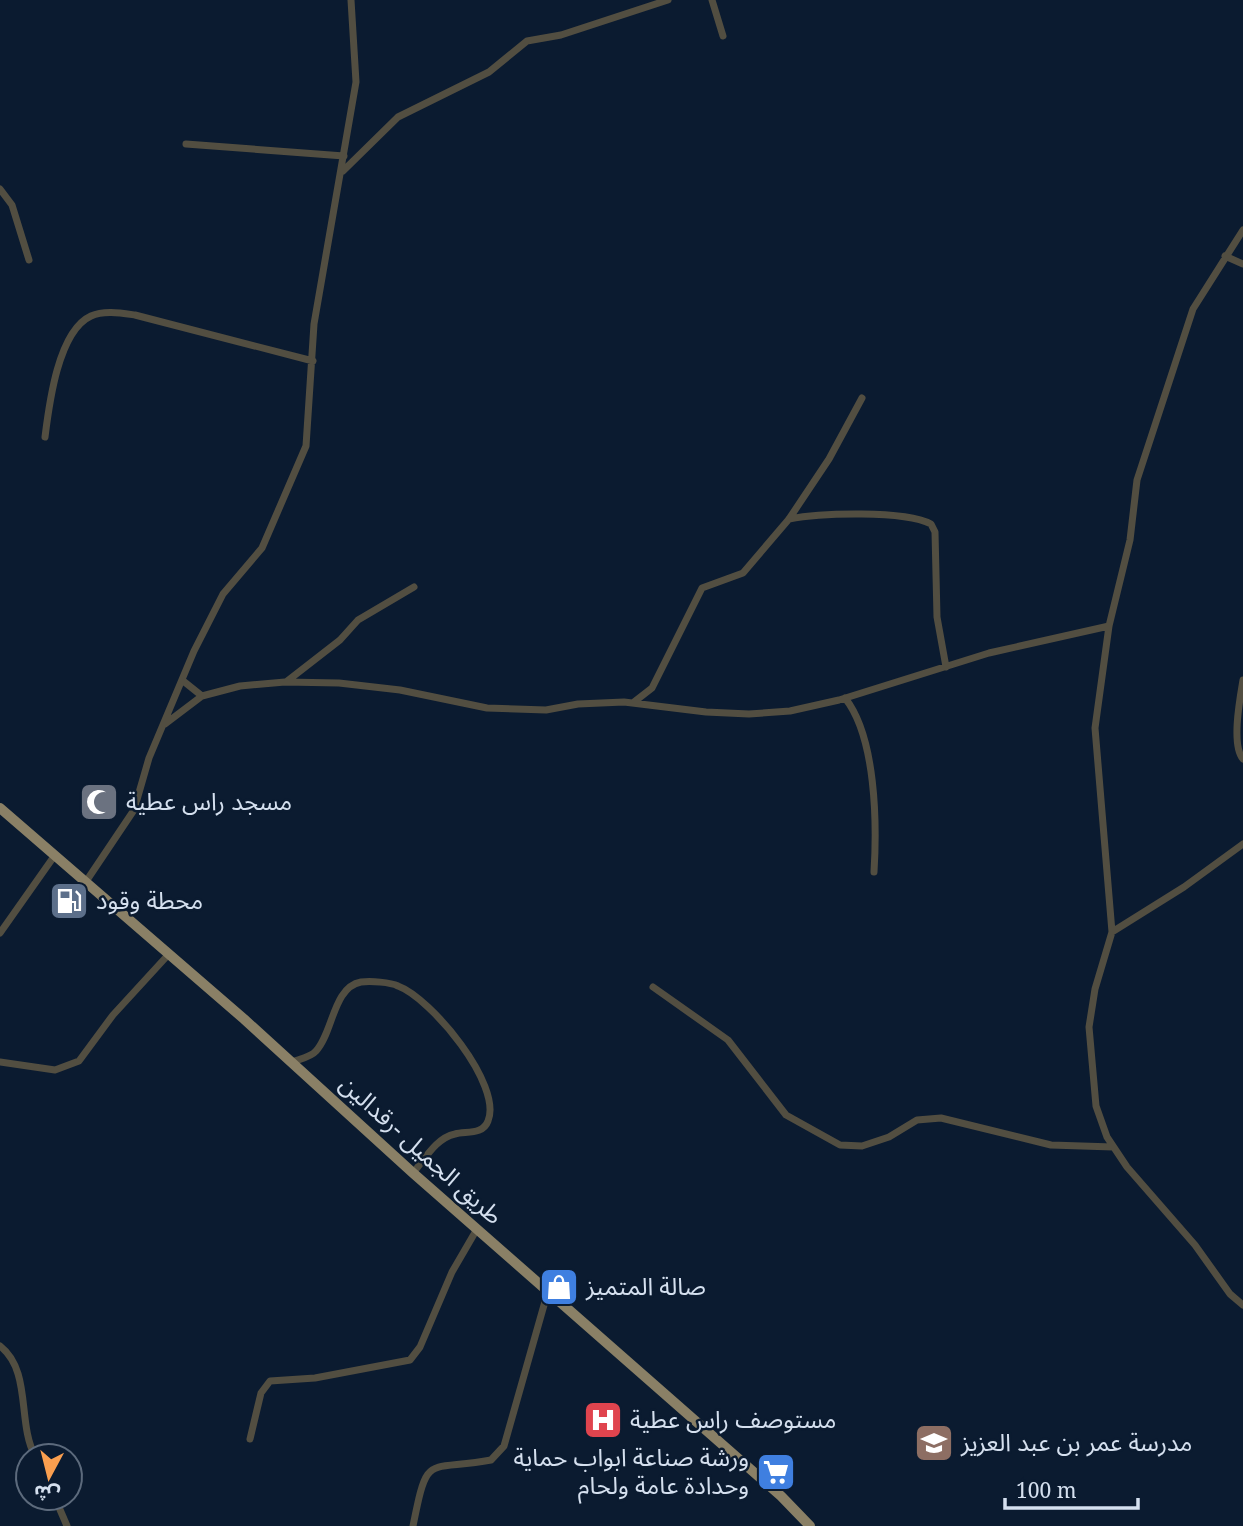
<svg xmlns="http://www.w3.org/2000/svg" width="1243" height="1526" viewBox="0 0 1243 1526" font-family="'Noto Serif','Noto Sans Arabic',serif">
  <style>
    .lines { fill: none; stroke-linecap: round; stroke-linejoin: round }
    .minor { stroke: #524e41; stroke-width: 7 }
    .primary { stroke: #8a8066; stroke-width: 10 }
    .labels { text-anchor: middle; stroke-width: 5; stroke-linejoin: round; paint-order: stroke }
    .poi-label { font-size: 24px; fill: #d5e0ef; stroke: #0b1b30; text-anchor: start }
    .street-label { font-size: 24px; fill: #d5e0ef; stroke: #0b1b30 }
  </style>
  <rect width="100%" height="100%" fill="#0b1b30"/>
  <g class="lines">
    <path class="minor" d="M712 0 723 36
      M186 144 344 156
      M343 171 398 117 489 72 527 41 561 35 668 0
      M0 189 12 205 29 260
      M1243 230 1193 309 1137 480 1130 540 1109 626 1095 728 1112 932 1095 989 1089 1027 1096 1106 1107 1137 1127 1167 1195 1245 1230 1294 1243 1305
      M1225 256 1243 264
      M45 437C49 405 58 331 91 316 104 310 121 313 135 315L313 361
      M789 519C820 513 904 510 931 524L935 532 937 617 946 667
      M182 680 202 696
      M1243 680C1240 698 1231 745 1243 759
      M286 682 340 640 358 620 414 587
      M845 698C876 737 877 823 874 872
      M634 702 652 688 702 588 743 573 789 519 829 459 862 398
      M165 724 202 696 240 686 285 682 339 683 400 690 487 708 546 710 578 704 624 702 706 712 749 714 790 711 839 700 989 653 1109 626
      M85 883 134 810 149 758 194 651 223 594 262 548 306 446 314 324 356 82 351 0
      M1112 932 1184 887 1243 844
      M0 933 55 855
      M653 987 728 1040 786 1115 840 1145 862 1146 889 1137 917 1120 941 1118 1051 1145 1113 1147
      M0 1062 55 1070 79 1061 113 1015 168 955
      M292 1062C300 1059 311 1057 316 1051 333 1033 333 987 361 982 371 981 390 982 398 986 431 998 503 1085 488 1121 483 1135 466 1131 455 1134 436 1138 425 1159 413 1173
      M0 1346C32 1371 17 1423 35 1456
      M250 1439 261 1393 270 1381 315 1378 410 1360 420 1347 452 1272 477 1229
      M55 1498 67 1526
      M413 1526C428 1451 426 1472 491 1460L504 1446 548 1291"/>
    <path class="primary" d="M0 808 244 1019 413 1173 781 1496 810 1526"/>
  </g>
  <defs>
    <g id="mosque-square" transform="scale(2.0125)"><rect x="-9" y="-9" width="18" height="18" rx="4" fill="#6b7280" stroke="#0b1b30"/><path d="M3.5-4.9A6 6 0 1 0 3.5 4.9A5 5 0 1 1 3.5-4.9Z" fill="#fff"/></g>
    <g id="fuel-square" transform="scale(2.0125)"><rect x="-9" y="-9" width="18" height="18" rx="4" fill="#5c6f8a" stroke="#0b1b30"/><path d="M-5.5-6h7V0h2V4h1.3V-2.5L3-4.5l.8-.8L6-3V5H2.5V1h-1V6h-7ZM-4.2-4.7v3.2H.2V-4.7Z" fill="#fff"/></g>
    <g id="shop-square" transform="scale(2.0125)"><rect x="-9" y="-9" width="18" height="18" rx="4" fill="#3f7fe0" stroke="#0b1b30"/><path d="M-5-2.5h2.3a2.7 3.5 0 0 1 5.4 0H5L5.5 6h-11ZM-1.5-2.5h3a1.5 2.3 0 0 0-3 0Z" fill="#fff"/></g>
    <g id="hospital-square" transform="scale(2.0125)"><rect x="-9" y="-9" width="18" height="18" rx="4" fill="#e0444e" stroke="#0b1b30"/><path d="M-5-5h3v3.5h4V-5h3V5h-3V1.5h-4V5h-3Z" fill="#fff"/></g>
    <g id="school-square" transform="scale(2.0125)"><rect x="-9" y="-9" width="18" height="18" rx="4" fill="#8d6e63" stroke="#0b1b30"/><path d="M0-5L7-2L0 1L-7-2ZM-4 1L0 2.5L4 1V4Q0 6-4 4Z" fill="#fff"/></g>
    <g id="supermarket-square" transform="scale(2.0125)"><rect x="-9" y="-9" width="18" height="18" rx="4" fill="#3f7fe0" stroke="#0b1b30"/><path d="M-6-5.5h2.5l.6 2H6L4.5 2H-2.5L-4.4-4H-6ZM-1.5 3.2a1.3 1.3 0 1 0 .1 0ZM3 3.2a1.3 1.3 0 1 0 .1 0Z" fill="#fff"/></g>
  </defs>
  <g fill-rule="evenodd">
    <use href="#mosque-square" x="99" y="802"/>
    <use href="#fuel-square" x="69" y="901"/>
    <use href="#shop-square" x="559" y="1287"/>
    <use href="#hospital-square" x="603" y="1420"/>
    <use href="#school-square" x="934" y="1443"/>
    <use href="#supermarket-square" x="776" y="1472"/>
  </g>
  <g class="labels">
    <g class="poi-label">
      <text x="126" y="810">مسجد راس عطية</text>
      <text x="96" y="909">محطة وقود</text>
      <text x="586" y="1295">صالة المتميز</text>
      <text x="630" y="1428">مستوصف راس عطية</text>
      <text x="961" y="1451">مدرسة عمر بن عبد العزيز</text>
      <text x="749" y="1466" text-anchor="end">ورشة صناعة ابواب حماية<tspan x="749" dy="28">وحدادة عامة ولحام</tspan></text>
    </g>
    <g class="street-label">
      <text transform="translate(421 1150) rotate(42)" y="8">طريق الجميل -رقدالين</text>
    </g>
  </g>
  <g transform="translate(49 1477) rotate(187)"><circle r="33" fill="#0b1b30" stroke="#5c6a7c" stroke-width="2"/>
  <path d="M0-5L12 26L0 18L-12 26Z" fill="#fa9f4f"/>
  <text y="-10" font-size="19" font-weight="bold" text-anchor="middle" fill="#d5e0ef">ش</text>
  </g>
  <path d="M1005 1498v10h133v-10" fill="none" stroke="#d5e0ef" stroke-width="3.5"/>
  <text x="1016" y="1498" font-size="21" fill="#d5e0ef" stroke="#0b1b30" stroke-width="5" paint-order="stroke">100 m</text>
</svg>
